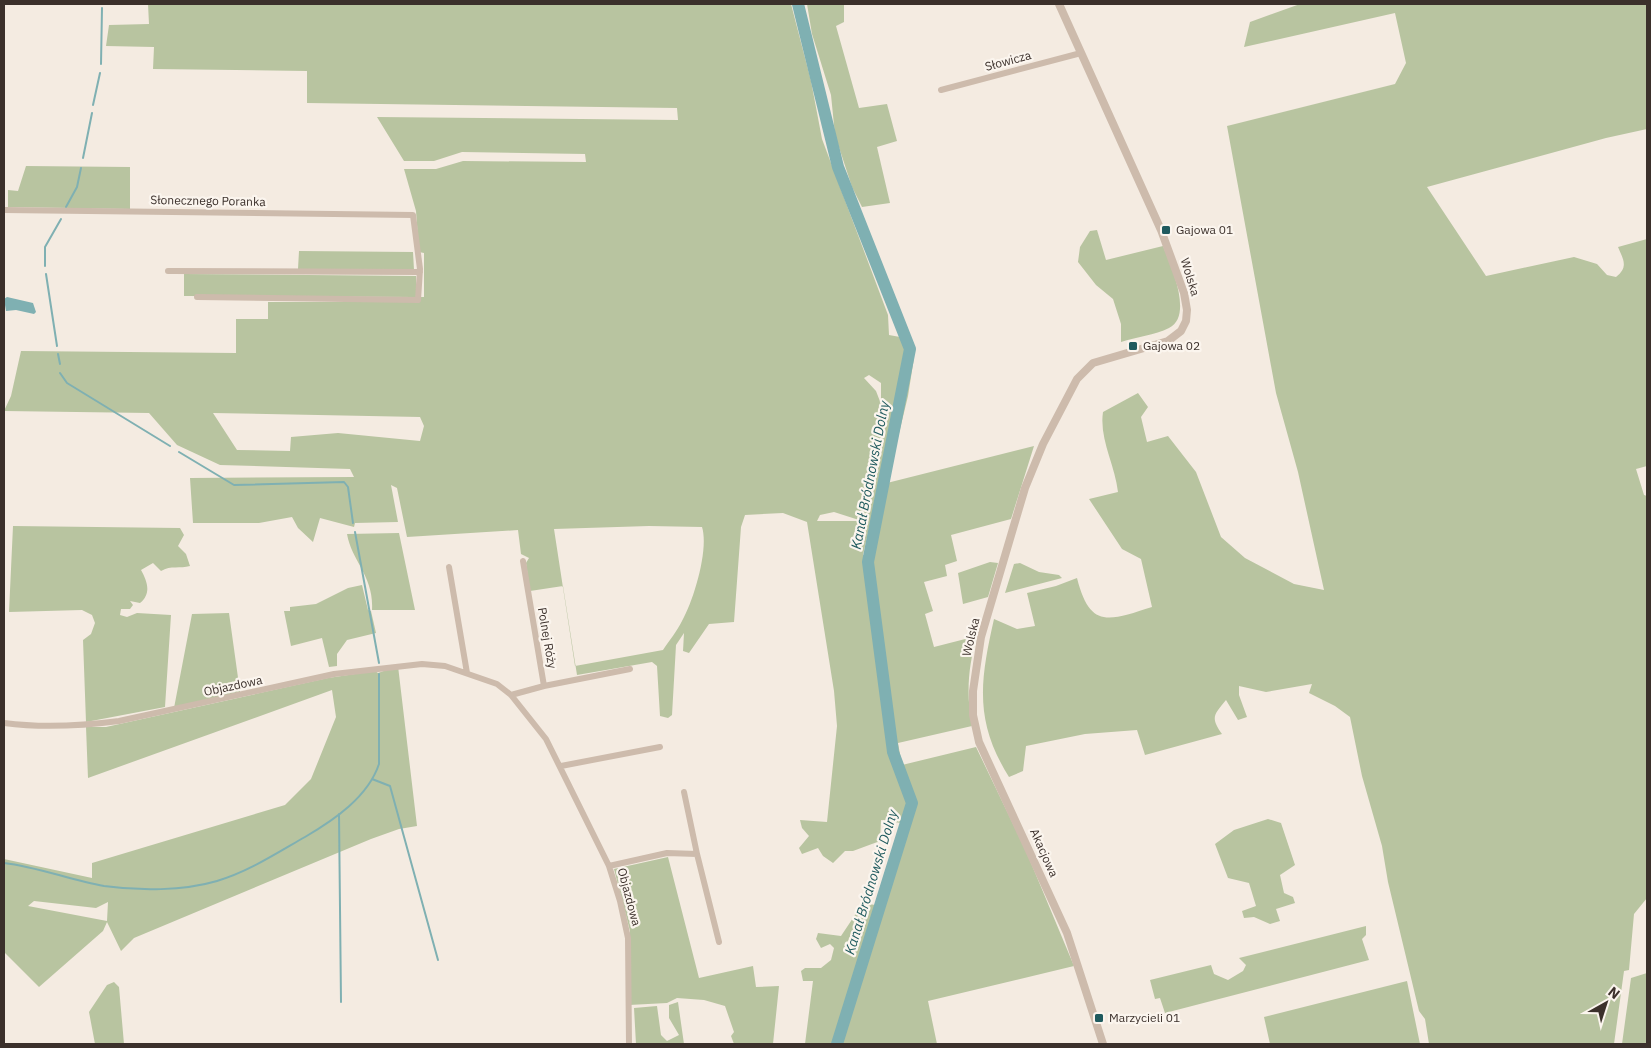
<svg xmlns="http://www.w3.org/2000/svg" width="1651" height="1048" viewBox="0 0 1651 1048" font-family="'IBM Plex Sans',sans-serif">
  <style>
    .green { fill: #b8c4a0; fill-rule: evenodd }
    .water { fill: #7fb0b2 }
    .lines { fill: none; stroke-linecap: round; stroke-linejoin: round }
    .stream { stroke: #7fb0b2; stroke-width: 2 }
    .river { stroke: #7fb0b2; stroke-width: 12 }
    .minor { stroke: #cdbbac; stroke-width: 6 }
    .tertiary { stroke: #cdbbac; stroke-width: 8 }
    .poi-dot { fill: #1f5a5e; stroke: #fbf5ee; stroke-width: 2 }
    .labels { text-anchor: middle; stroke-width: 4.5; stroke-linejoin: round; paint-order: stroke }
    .street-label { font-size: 12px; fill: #3b302b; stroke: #fbf5ee }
    .poi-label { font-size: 12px; fill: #3b302b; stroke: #fbf5ee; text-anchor: start }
    .water-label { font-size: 14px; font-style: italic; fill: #1f5a5e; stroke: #fbf5ee }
  </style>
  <rect width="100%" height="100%" fill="#f4ebe1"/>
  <path class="green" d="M148 4H791L811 81 822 139 888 315 889 335 911 339 914 358 908 396 887 483 1034 446 1011 519 951 535 957 561 945 565 947 576 924 582 933 611 925 614 934 647 977 636C968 667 966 694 972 726L898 743 902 765 976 747 1026 851 1074 966 928 1001 937 1044H805L813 981H803L801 971 805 968H821L831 960 834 948 830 944 821 948 816 939 818 933 841 936 863 903 875 905 901 823 881 820 880 841 853 851H845L833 863 823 856 818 848 802 854 799 848 809 836 802 828 800 820 827 822 837 726 834 691 807 522 783 513 745 515 741 527 734 622 709 624 689 653 683 651 684 633 676 645 672 715 668 718 660 716 657 666 652 662 577 675 563 586 530 591 526 563 529 558 521 554 518 530 407 537 397 488 391 485 398 522 355 523 354 527 320 518 313 542 298 528 292 517 259 523H193L190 478 354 477 350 469 220 465 177 445 149 413 4 411 11 396 21 351 236 353V319H268V302H419L420 297H424V253L419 252 416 211 404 169H436L463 161 586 162 585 154 462 152 434 161H404L377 117 678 120 677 108 307 103V71L153 69 154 47 106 46 109 25 149 24ZM869 375 881 383V404L876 391 864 378ZM213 413 420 417 424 426 420 441 338 433 291 437 290 451 237 450ZM887 483 873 555H863L879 484ZM834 512 859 520 860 521H817L820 515ZM649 526 702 527C709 549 694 600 682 621 677 631 669 641 663 650L575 666 554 529Z
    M807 4H844V22L836 26 859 108 887 104 897 141 877 147 890 203 862 207 852 187 835 135 831 95 812 34Z
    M1300 4H1647V129L1606 138 1427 187 1486 276 1574 257 1597 264 1607 275 1616 277C1629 267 1623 259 1618 247L1647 239V466L1636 469 1644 495 1647 496V898L1634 914 1629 970 1624 971 1614 1044H1429L1425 1019 1419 1011 1388 882 1382 846 1362 776 1350 717 1335 706 1309 693 1312 684 1266 692 1239 686V695L1247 717 1238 720 1226 700C1214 715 1210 717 1222 734L1145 755 1137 730 1085 734 1026 746 1023 771 1009 777C974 721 980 681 994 619L1017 629 1035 626 1027 593 1056 586 1077 578C1090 629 1108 621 1152 607L1141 559 1122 549 1089 499 1118 492C1115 465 1099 439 1103 412L1138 393 1148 407 1141 417 1147 442 1168 436 1196 472 1221 537 1245 558 1294 584 1324 590 1298 472 1276 393 1227 126 1395 84 1406 63 1395 13 1244 47 1250 22Z
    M26 166 130 167V209L8 207V190L18 191Z
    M1097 230 1106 260 1163 246C1170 263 1194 316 1169 328 1155 335 1136 337 1121 342V324L1113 299 1096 285 1078 262 1080 247 1090 231Z
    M299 251 413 252 414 270 298 269Z
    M184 274 416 276V297L184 296Z
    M13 526 180 528 184 535 178 546 186 554 190 566C180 569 171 565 161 571L153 563 141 570C147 581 152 593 140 603L130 601 133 605 130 609H121L120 615 127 617 137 613 171 615 165 707 86 722 83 640 91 634 95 623 92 615 82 610 9 612Z
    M399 533 415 610H372C374 576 352 562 347 534Z
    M990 562 998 563 988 597 963 604 958 573Z
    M1020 563 1039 572 1059 575 1062 578 1005 593 1014 564Z
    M362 585 368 610 371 611 376 633 347 640 337 654V666L329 667 322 638 291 646 284 611H290V607L316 604 348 588Z
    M229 613 240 692 174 708 192 614Z
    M398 666 417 826 399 829 371 839 134 938 121 951 107 922 103 931 39 987 4 952V859L92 878V863L285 805 311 779 336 717 332 690 88 778 86 727H106L328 678 375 671 378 673ZM34 901 96 908 108 902 107 921 28 906Z
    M1268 819 1281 823 1295 865 1280 875 1284 893 1293 897 1295 903 1276 909 1280 921 1270 924 1254 917 1244 918 1242 911 1256 906 1249 883 1228 878 1215 844 1234 830Z
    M668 857 699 978 753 966 756 987 779 986 773 1044H734L731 1036 734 1032 725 1006 704 1000 677 998 667 1003 629 1005 630 931 614 869Z
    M1366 926V935L1362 939 1369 960 1165 1013 1160 998 1155 999 1150 980 1211 965 1214 974 1228 980 1243 971 1246 965 1239 958Z
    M1647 973V1044H1622L1631 978Z
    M1407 981 1420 1044H1270L1264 1017Z
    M114 982 119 987 124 1044H95L89 1012 107 985Z
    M678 1002 684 1044H636L634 1008 657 1006 661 1035 667 1041 679 1035 669 1018V1005Z"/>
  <path class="water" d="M7 297 33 303 36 312 34 314 16 310 6 311 4 299Z"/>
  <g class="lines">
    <path class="stream" d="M101 64 102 8
      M93 105 100 73
      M83 158 92 113
      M66 207 77 187 81 168
      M45 266V247L61 219
      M46 274 57 346
      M58 354 60 364
      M60 373 67 383 170 446
      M179 452 234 485 344 482 348 487 353 523
      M355 532 379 663
      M372 779 390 786 438 960
      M339 814 341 1002
      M4 863C38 867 70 880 104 886 139 891 183 891 217 881 248 872 277 853 305 837 334 820 368 797 379 764V674"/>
    <path class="river" d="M798 4 838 167 910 349 868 562 893 752 912 803 837 1044"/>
    <path class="minor" d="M941 90 1081 53
      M4 210 413 215 420 269 418 300 197 297
      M168 271 420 272
      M449 567 467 673
      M544 686 630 669
      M511 695 544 686 523 561
      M4 723C42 728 81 726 119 721L334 674 422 664 445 666 497 684 511 695 546 739 609 866 620 901 628 938 629 1044
      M561 766 660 747
      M684 792 697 854 719 942
      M609 866 667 853 697 854"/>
    <path class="tertiary" d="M1059 4 1161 230 1184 293 1187 310 1186 321 1181 331 1168 341 1093 363 1077 379 1043 444 1025 488 981 637 973 691V715L979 742 1067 933 1103 1044"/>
  </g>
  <g class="poi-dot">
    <rect x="1161" y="225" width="10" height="10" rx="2.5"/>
    <rect x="1128" y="341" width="10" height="10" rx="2.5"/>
    <rect x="1094" y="1013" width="10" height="10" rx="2.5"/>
  </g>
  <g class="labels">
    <g class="street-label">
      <text transform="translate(1008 61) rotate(-15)" y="4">Słowicza</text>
      <text transform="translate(208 201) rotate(1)" y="4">Słonecznego Poranka</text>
      <text transform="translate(1190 277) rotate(73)" y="4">Wolska</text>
      <text transform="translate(971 637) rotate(-76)" y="4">Wolska</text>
      <text transform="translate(547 638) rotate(80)" y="4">Polnej Róży</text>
      <text transform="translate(233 686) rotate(-12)" y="4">Objazdowa</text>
      <text transform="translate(1044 853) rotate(66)" y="4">Akacjowa</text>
      <text transform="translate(629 897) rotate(75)" y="4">Objazdowa</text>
    </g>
    <g class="poi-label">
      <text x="1176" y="234">Gajowa 01</text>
      <text x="1143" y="350">Gajowa 02</text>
      <text x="1109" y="1022">Marzycieli 01</text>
    </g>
    <g class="water-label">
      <text transform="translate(870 475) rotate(-79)" y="5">Kanał Bródnowski Dolny</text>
      <text transform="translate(871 882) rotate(-73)" y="5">Kanał Bródnowski Dolny</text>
    </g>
  </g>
  <rect width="1651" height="1048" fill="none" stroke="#3b302b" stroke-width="10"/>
  <g transform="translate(1606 1003) rotate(39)" stroke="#fbf5ee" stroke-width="4" paint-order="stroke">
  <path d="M0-4L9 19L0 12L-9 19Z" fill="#3b302b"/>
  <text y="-8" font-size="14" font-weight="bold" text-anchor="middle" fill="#3b302b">N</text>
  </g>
</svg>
